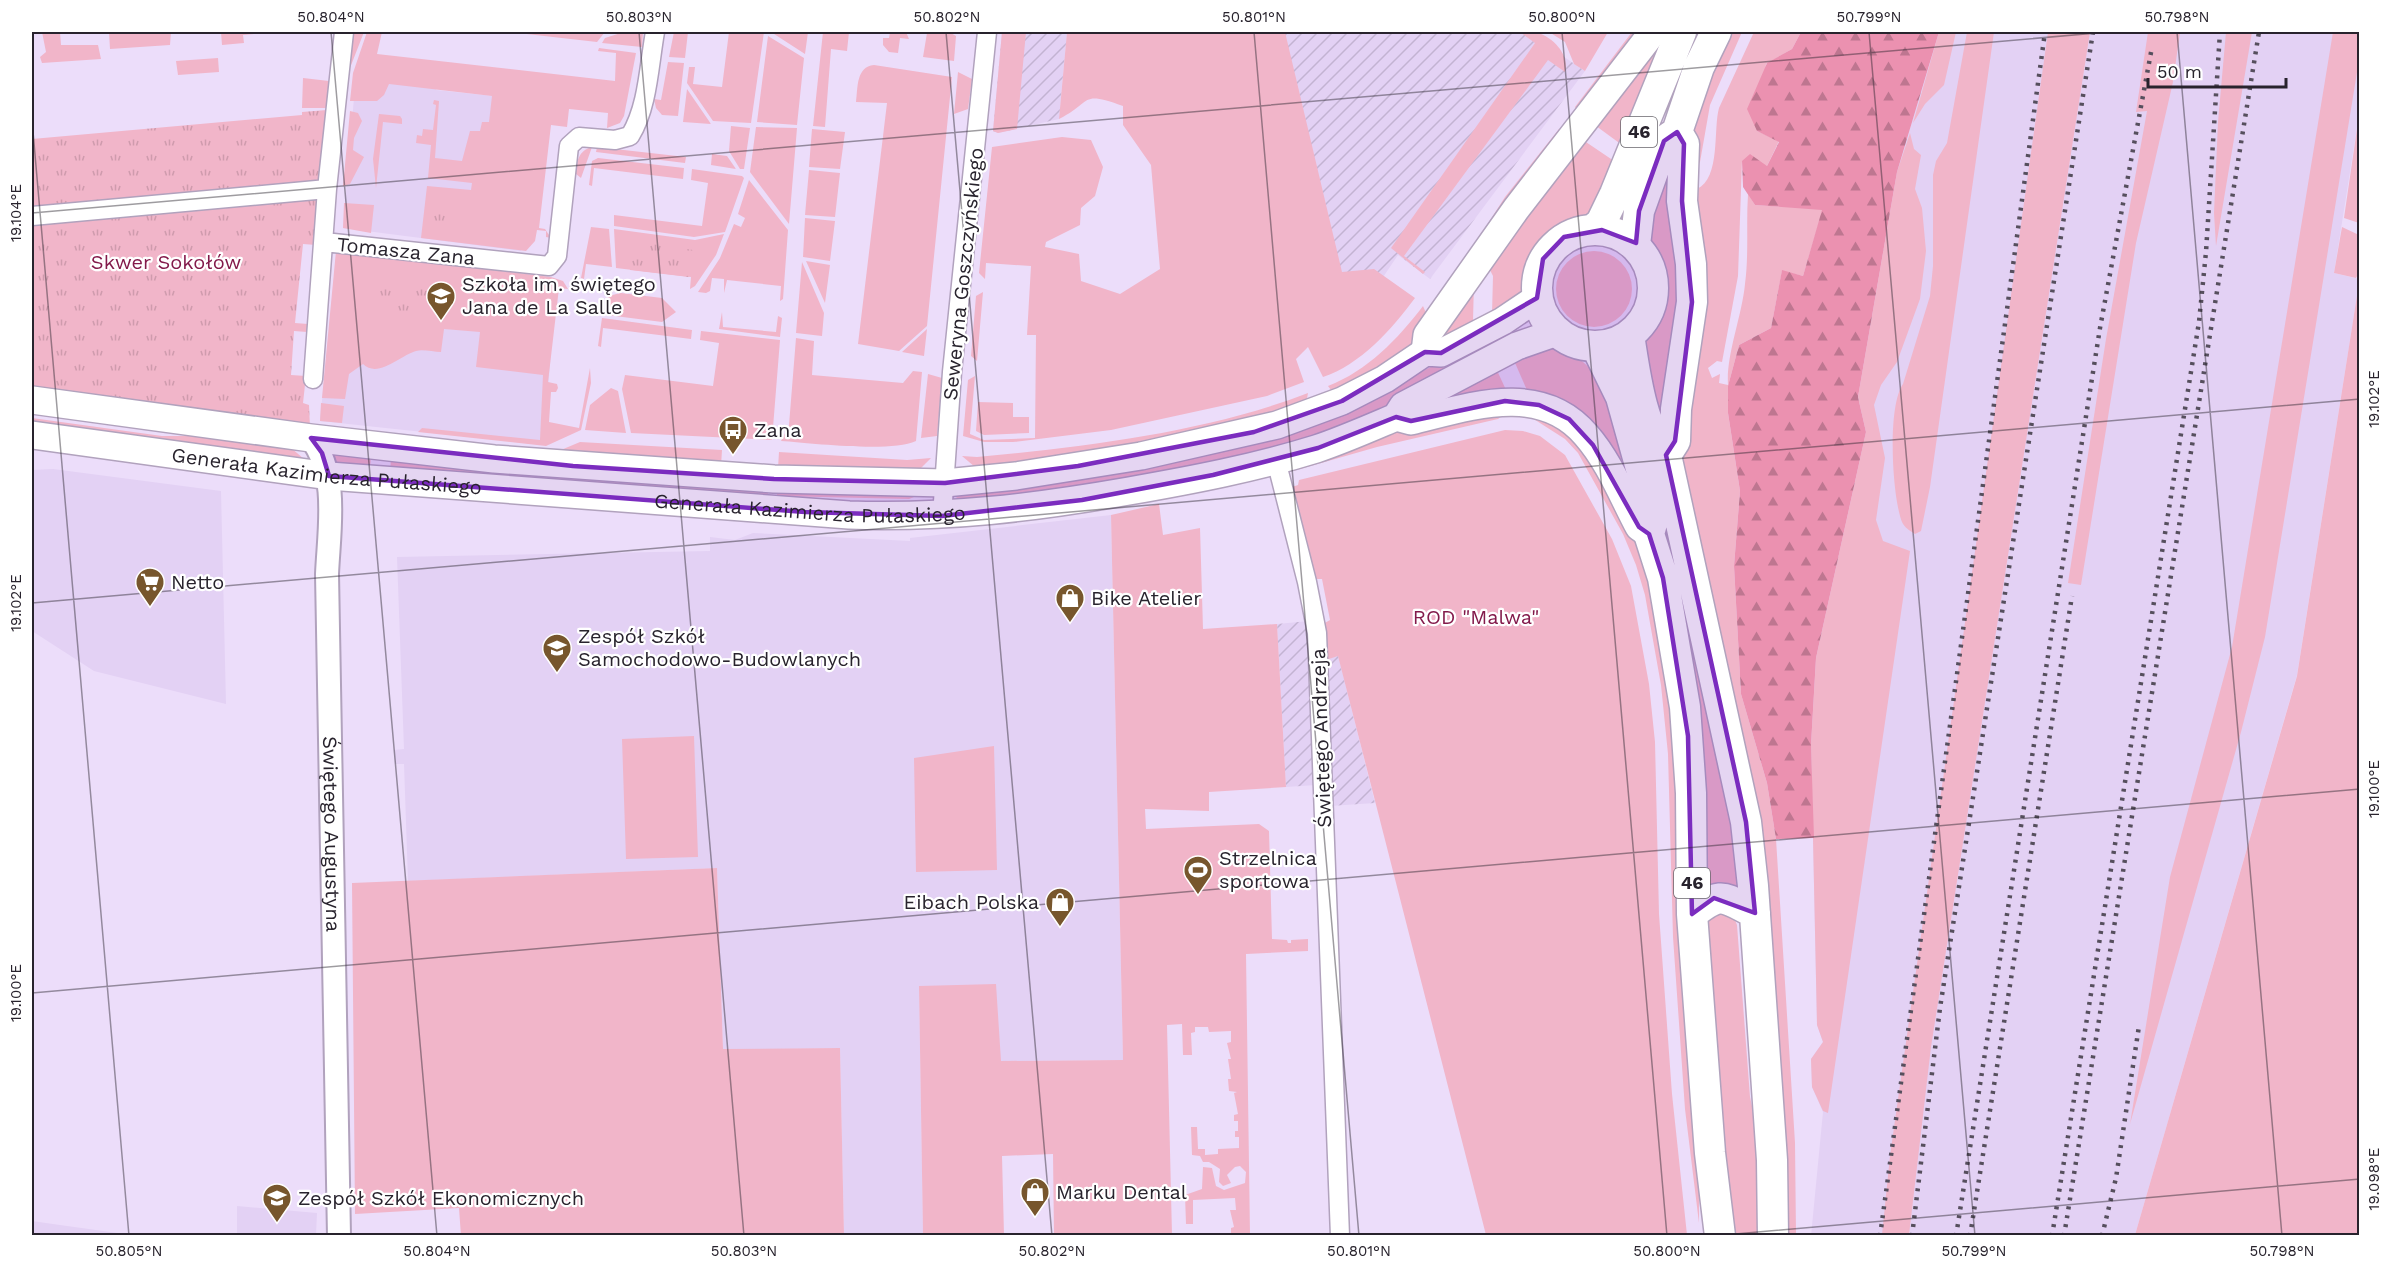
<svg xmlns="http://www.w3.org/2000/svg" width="2391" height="1267" viewBox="0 0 2391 1267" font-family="'Work Sans',sans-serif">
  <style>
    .built { fill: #e3d1f4 }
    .industrial { fill: url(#industrial-furrows) }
    .green { fill: #f1b5c9 }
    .forest { fill: url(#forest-firs) }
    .park { fill: url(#park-tufts) }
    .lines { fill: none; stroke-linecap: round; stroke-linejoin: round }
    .minor-casing { stroke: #b1a2bd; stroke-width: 21 }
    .tertiary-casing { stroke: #b1a2bd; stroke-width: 26 }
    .secondary-casing { stroke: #b1a2bd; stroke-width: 30 }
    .primary-casing { stroke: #b1a2bd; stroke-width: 33 }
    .minor { stroke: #fff; stroke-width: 18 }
    .tertiary { stroke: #fff; stroke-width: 22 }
    .secondary { stroke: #fff; stroke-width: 27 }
    .primary { stroke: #fff; stroke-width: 30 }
    .rail { stroke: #564f5d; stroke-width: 4.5; stroke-dasharray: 3 6; stroke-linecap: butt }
    .marked { fill: #7b2cbf; fill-opacity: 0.2; stroke: #7b2cbf; stroke-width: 4.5; stroke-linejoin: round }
    .ticks { fill: none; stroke: #28232d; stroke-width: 1.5; stroke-opacity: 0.45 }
    .labels { text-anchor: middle; stroke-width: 4.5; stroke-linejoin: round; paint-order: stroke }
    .shield { fill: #fff; stroke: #68656c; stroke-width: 1.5 }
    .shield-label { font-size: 18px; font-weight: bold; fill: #28232d }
    .street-label { font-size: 20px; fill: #28232d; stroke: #fff }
    .park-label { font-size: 20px; fill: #831a4b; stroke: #fff }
    .poi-label { font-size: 20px; fill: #28232d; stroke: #fff; text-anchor: start }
    .neatline { fill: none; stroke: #28232d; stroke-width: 2 }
    .ticks-label { font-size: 15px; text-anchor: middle; fill: #28232d }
  </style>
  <defs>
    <pattern id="industrial-furrows" width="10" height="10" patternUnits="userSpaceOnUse" patternTransform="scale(1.5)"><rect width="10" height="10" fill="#e3d1f4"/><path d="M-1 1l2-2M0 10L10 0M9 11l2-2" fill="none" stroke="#c3b3d2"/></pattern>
    <pattern id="forest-firs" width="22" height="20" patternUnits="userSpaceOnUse" patternTransform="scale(1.5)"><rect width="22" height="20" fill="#eb91b0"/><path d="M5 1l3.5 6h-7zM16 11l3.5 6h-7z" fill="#be7690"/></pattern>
    <pattern id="park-tufts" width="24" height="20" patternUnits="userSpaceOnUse" patternTransform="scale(1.5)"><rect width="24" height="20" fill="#f1b5c9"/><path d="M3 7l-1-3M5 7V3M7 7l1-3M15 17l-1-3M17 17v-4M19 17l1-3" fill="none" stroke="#cf9bad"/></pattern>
  </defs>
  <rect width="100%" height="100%" fill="#ecddfa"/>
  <path class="built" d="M1939 32H2359V115L2334 273 2359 279V283L2297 675 2135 1235 1811 1236 1823 1112 1812 1087 1811 1059 1823 1042 1817 1025 1811 745 1866 432 1897 172Z
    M356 74 437 84 436 90 493 96 521 251 343 228Z
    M336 257 556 281 544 445 320 421Z
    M53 469 221 491 226 704 94 671 32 631V470Z
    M1111 515 1123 1060 1001 1061 919 986 923 1235H844L840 1048 723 1050 717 868 408 881 404 764H395L394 750 404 749 397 557 710 551V537L735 540 753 533 910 541V538Z
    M237 1206 317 1213 316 1235H237Z
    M32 1221 60 1225 132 1235H32Z"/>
  <path class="industrial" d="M1002 32H1067L1059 119 998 133 993 131Z
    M1277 32H1527L1585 71 1430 279 1398 255 1365 304 1343 311Z
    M1309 621 1316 785 1286 787 1277 624Z
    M1338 655 1375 803 1330 806 1326 660Z"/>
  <path class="green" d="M42 32H60L61 45H98L101 59 42 63 40 57 46 52Z
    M109 32H171L170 45 110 49Z
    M221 32H254V34L243 35 244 43 222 45Z
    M352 32H364L348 73Z
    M367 32H382L377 54 615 81 616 53 598 51 599 48 636 53 624 116 620 123 607 128 608 113 569 109 567 127 551 125 539 228 545 229 551 238 546 237V231L537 230 535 241 526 251 421 238 427 186 471 190 472 183 428 178 431 145 416 143 417 135 422 136 423 129 433 130 436 105 433 104 434 100 439 101 435 158 462 161 470 131H480L482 122H489L492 96 389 84 384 95 377 101H350L353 73Z
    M509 32H605L597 42Z
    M624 32H643L642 47 602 43 605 38Z
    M674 32H688L685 58 669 57Z
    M729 32H764L751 123 713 121 687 83 689 67H695L693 84 722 87Z
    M771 32H808L805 54Z
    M823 32H849L847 51 831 49 825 127 813 126Z
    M890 32H906L909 39 900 38 898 53 889 52 883 45V38H889Z
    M918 32H949L956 36 954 61 923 57 927 33Z
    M1002 32H1026L1017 129 998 133 993 131Z
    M1067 32H1285L1342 272 1374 269 1415 298C1392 329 1360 365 1323 377L1308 347 1296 359 1304 382 1267 396 1111 430 1013 442H984L963 436 968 380 975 376 970 434 984 440 1035 438 1036 335H1027L1031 266 986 263 985 279 979 273 992 147 1062 137 1091 140 1103 167 1095 196 1081 208 1080 225 1046 242 1045 247 1079 254 1081 281 1120 294 1160 269 1151 165 1123 125V106C1079 90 1093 102 1059 119Z
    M1520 32C1524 32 1531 30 1535 32 1552 36 1570 54 1565 72L1548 60 1404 256 1425 272 1423 274 1391 248 1535 43Z
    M1549 32H1608L1585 71 1574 64 1565 42Z
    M1632 32H1646L1581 116 1575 107Z
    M1661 32H1674L1622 145 1592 123Z
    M1729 32H1742L1710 105 1700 162 1695 168 1689 156 1695 118Z
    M1754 32H1801L1792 49 1766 64 1757 131 1779 141 1767 166 1742 161 1738 276 1722 362 1717 361 1708 368 1712 378 1720 374 1719 383 1728 385C1726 355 1742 316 1745 284 1749 254 1746 224 1748 194L1755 205 1823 209 1803 276 1782 271 1771 328 1739 345 1728 386V413L1740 491 1734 566 1741 694 1767 783 1776 839 1795 1143 1796 1235H1782L1783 1188 1681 459 1697 189C1721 178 1713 129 1719 108Z
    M1939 32H1956L1944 85 1925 104 1913 123Z
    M1967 32H1994L1930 487 1921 531 1915 534C1910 531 1904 527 1902 522 1892 497 1887 406 1903 384L1930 296 1933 266V175L1936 161 1947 143Z
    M2048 32H2090L1931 1047 1909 1235H1882L1890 1156Z
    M2148 32H2180L2173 82 2136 243 2081 585 2068 583 2106 339 2147 111 2136 112Z
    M2226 32H2252L2216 246 2214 213 2218 122Z
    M2333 32H2359V60L2265 637 2241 732 2130 1124 2170 877 2232 647Z
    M768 36 804 58 797 125 757 122Z
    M218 58 219 72 178 75 176 61Z
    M668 62 684 63 678 116 662 115 656 108 654 99 661 100Z
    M874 65 952 77 927 326 899 351 858 344 887 103 856 102C858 87 856 67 874 65Z
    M958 72 972 79 968 109 954 114Z
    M303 78 329 81 327 108H302Z
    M687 89 711 124 683 122Z
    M350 111 358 113 362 121 354 138 353 150 364 157 350 184 343 186Z
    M379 114 400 116 402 119V124L383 122 376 188 373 159Z
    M2359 115 2360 223H2359L2344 218Z
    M731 126 750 128 744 169H740L729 151Z
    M756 127 797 128 789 224 750 172Z
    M812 129 845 132 840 169 809 167Z
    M1559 129H1564L1469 253 1505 197Z
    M1910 133 1914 149 1921 155 1915 189 1922 208 1926 251 1920 299 1897 362 1881 385 1874 405 1885 458 1876 520 1883 541 1910 551 1828 1113 1823 1111 1812 1087 1811 1059 1823 1042 1817 1025 1811 745 1816 658 1866 432 1858 397 1897 172Z
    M1580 138 1614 161 1610 191 1581 223 1559 233 1544 246 1518 296 1492 314 1493 276 1489 268Z
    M592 147 581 178 576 174C577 161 578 151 592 147Z
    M597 147 686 157 685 163 596 152Z
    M712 154 727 156 736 169 711 165Z
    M598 158 684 168 683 179 594 168 592 186 589 185 592 161Z
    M692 169 742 176 744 178 725 232 694 237 614 226V215L702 226 708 183 691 180Z
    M809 170 840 173 835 217 805 215Z
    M1658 178 1675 185 1685 262 1667 435 1643 378 1645 339 1660 295 1659 275 1648 244Z
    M749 180 788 230 783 299 780 301 781 286 727 280 724 293V279L712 278 710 291 706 293 698 292 720 258 734 224 741 227 745 218 738 214Z
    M344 203 374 205 371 233 343 228Z
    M805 218 835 221 830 261 803 257Z
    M591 227 609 229 612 267 586 264 584 279 581 278Z
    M2342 227 2359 235V272L2356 278 2334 273Z
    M614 229 695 240 724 234 716 255 695 286 690 289 691 277 616 268Z
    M336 251 551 277 563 281 568 289 559 288 548 382 557 384 558 388 556 392H551L549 422 579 428 590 368 591 383 581 430 546 446 418 432 422 428 540 440 543 375 476 367 480 332 444 329 441 352C433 352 423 349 416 351 401 355 378 379 363 364L349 374 345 399 322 398Z
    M1556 289a38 38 0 1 1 76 0a38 38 0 1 1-76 0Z
    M806 261 830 265 825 303Z
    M802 262 824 313 822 336 796 333Z
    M1474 282 1473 321 1439 347 1432 340Z
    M2359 283V1235H2135L2297 676Z
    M983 292 977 361 971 356 976 296Z
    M621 293 662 298 676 312 662 322 607 315 608 296Z
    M1423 306 1426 313C1424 320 1422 329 1419 335 1404 360 1358 380 1334 394L1328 386C1367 371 1398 339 1423 306Z
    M722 312 723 327 776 332 778 316 782 318 780 337 719 329Z
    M602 318 692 330 691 339 603 328 601 347 598 346Z
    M927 329 924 356 902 352Z
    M701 331 780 340 772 440 631 433 622 389 625 375 713 386 719 343 700 340Z
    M796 338 814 341 812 375 903 383 913 371 922 372 916 441C890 453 812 443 781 441L789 425Z
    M1543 348C1599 351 1607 397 1622 441 1631 468 1640 494 1649 520L1605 452 1527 396 1526 388 1512 356Z
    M1452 356 1459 369 1371 414 1305 442 1090 489 960 501 954 495 1351 408Z
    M1494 364 1507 392 1406 411Z
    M928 374 942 378 937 436 921 438Z
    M611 388 618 391 626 433 585 430 590 405Z
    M1308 393 1306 404C1199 437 1086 458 975 467L962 456 977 457C1084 447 1208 432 1308 393Z
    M978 402 1013 403V417H1029V433L984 435 976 431Z
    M321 403 344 406 342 423 320 421Z
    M1506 413 1498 419 1377 447 1293 471 1296 466 1399 430Z
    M1529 416 1572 430 1635 534 1666 642 1699 1143V1223L1685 1109 1673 937 1668 754 1661 685 1645 595 1636 565 1623 534 1578 453 1565 439Z
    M32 418 162 436H203L290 447 304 459 303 461 32 425Z
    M1505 430 1523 431 1540 436 1565 455 1612 539 1631 586 1649 684 1655 742 1659 914 1672 1094 1687 1235H1486L1338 656 1326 660 1323 624 1330 620 1322 579H1314L1292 487 1298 485 1299 480Z
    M580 442 722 450 721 466 549 455Z
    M779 452 907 460 931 458 920 469 778 468Z
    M334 454 371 455 370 471 334 463Z
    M391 458 768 487V496L390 473Z
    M1663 485 1727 777 1739 887 1706 889 1660 516Z
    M777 488 919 495 909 499 777 496Z
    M1159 504 1163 535 1200 528 1203 629 1277 624 1286 787 1209 792V811L1145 809 1146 829 1259 824 1269 831 1272 939 1287 940 1288 943H1291V940L1308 939V951L1246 954 1250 1235 1231 1234V1228L1234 1227 1230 1210H1236L1235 1198 1193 1200V1224H1186L1185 1195 1202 1189 1203 1167 1212 1168 1216 1186 1224 1190 1245 1183 1246 1172 1240 1166 1235 1167 1227 1175 1231 1183 1223 1186 1219 1182 1220 1169 1209 1162H1203L1200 1156 1192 1155 1191 1127H1197L1198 1149H1205V1155L1218 1154V1149L1239 1148V1137H1235V1131H1238V1121H1234V1115L1238 1114 1234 1093 1237 1092 1229 1091 1228 1079H1231L1228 1059H1231L1227 1043 1231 1042V1031L1209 1032 1208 1027H1195V1032L1191 1033 1192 1055H1183L1182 1024 1167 1025 1172 1235H1054L1053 1154 1002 1156 1004 1235H923L919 986 996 984 1001 1061 1123 1060 1111 515Z
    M694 736 698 857 626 859 622 739Z
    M994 746 997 870 916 872 914 758Z
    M717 868 723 1049 840 1048 844 1235 461 1236 459 1208 355 1214 352 883Z
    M1721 910 1735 920 1737 925 1750 1097 1758 1133 1763 1235H1729L1703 930 1710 914Z"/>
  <path class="forest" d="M1801 32H1939L1897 172 1858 397 1866 432 1816 658 1811 745 1814 838 1776 839 1767 783 1741 694 1734 566 1740 491 1728 413V386L1739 345 1771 328 1782 270 1803 276 1822 210 1755 205 1743 187 1742 161 1750 154 1767 166 1779 142 1757 131 1747 109 1767 63 1792 49Z"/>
  <path class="park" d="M327 110 320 163 316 245 303 244 295 323 308 324 307 332 294 331 291 375 306 376 303 403 309 405 310 428 32 389V139L302 115V112Z
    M432 210 447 212 445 232 430 230Z
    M633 241 693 250 689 277 630 270Z
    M375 282 439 287 436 315 386 310Z"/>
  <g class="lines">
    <g class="minor-casing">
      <path id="minor" d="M32 216 327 189
        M324 242 549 266 557 256 569 146 579 137 615 140 630 136C648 107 649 65 655 32
        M313 379 327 189 344 32
        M1276 460 1307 582 1317 633 1340 1236
        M942 516 952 372 987 32"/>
    </g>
    <g class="tertiary-casing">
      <g id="tertiary">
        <path id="s1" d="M311 438C339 476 329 529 327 574L339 1236"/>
      </g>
    </g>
    <g class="secondary-casing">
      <g id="secondary">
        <path d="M1425 352 1427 335 1516 209 1653 32"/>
        <path d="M32 400 311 438 494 459 774 479 945 483 1016 476 1141 456 1277 425 1342 401 1385 379 1425 352 1441 353 1503 321 1537 298"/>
        <path d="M1396 417 1411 421C1469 407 1540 381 1586 435 1609 461 1623 497 1639 527L1649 534"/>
        <path id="s2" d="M32 435 329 476 849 515C948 518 1032 508 1129 491 1192 480 1255 468 1316 449 1343 440 1370 428 1396 417L1403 406 1517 346 1557 332"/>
      </g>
    </g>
    <g class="primary-casing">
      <path id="primary" d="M1537 288a58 58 0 1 1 116 0a58 58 0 1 1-116 0Z
        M1592 230 1601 223 1615 194 1681 32
        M1635 245 1639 211 1664 141 1677 132 1699 67 1716 32
        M1629 335C1635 372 1641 427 1666 455L1746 822 1753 886 1772 1160 1773 1236
        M1596 346 1621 397 1650 501 1654 516 1649 534 1663 578 1685 707 1691 793 1692 914 1710 1153 1720 1236
        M1666 455 1675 441 1676 409 1692 302 1691 264 1682 201 1684 144 1677 132
        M1692 914C1722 890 1723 897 1755 913"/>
    </g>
    <use href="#minor" class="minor"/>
    <use href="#tertiary" class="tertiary"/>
    <use href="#secondary" class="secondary"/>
    <use href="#primary" class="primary"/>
    <path class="rail" d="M1880 1236 2045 32
      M1912 1236 1940 1008 2093 32
      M1956 1236 2100 328 2152 47
      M1970 1236 2072 596
      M2052 1236 2199 322 2206 252 2220 32
      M2064 1236 2259 32
      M2102 1236 2116 1178 2139 1026"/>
  </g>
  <path class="marked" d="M1677 132 1684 144 1682 201 1692 302 1675 441 1666 455 1746 822 1755 913 1714 898 1692 914 1688 736 1663 578 1649 534 1639 527 1593 445 1569 419 1539 405 1505 401 1411 421 1396 417 1318 448 1213 475 1082 500 942 516 805 512 329 476 322 453 311 438 573 466 774 479 945 483 1078 466 1254 432 1342 401 1425 352 1441 353 1537 298 1543 259 1564 237 1602 230 1636 243 1639 211 1664 141Z"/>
  <path class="ticks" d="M331 32 437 1236M639 32 744 1236M946 32 1052 1236M1254 32 1359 1236M1562 32 1667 1236M1869 32 1975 1236M2177 32 2282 1236M32 120 129 1236M32 213 2108 32M32 603 2360 399M32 993 2360 789M1713 1236 2360 1179"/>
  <defs>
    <g id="school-pin" transform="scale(1.5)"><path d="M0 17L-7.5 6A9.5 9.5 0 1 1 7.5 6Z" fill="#77562d" stroke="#fff"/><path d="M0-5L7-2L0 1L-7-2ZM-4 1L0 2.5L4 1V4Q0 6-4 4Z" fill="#fff"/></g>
    <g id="bus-pin" transform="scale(1.5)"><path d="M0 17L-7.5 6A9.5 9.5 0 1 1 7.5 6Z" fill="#77562d" stroke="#fff"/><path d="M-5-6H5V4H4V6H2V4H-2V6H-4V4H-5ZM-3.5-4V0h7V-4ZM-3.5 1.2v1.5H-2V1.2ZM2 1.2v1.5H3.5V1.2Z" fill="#fff"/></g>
    <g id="supermarket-pin" transform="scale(1.5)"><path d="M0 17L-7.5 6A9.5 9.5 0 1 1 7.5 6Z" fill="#77562d" stroke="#fff"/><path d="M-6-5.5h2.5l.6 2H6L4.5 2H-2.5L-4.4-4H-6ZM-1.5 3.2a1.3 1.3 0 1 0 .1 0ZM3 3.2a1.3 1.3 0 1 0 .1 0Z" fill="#fff"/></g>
    <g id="shop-pin" transform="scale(1.5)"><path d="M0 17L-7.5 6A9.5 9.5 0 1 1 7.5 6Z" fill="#77562d" stroke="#fff"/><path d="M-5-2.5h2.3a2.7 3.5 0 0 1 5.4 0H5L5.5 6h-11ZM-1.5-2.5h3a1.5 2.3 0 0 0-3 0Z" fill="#fff"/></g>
    <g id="stadium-pin" transform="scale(1.5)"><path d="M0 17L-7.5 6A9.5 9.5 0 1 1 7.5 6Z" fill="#77562d" stroke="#fff"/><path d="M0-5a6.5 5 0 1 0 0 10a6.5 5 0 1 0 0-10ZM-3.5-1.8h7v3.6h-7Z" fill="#fff"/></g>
  </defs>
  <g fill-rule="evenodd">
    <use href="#school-pin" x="441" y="296"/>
    <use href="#bus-pin" x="733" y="430"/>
    <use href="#supermarket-pin" x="150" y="582"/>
    <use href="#shop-pin" x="1070" y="598"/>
    <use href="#school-pin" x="557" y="648"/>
    <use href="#stadium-pin" x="1198" y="870"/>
    <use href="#shop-pin" x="1060" y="902"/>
    <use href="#shop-pin" x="1035" y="1192"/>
    <use href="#school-pin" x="277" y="1198"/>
  </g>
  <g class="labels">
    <g class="shield">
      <rect x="1621" y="117" width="36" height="30" rx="4.5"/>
      <rect x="1674" y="868" width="36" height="30" rx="4.5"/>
    </g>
    <g class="shield-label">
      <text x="1639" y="138">46</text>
      <text x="1692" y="889">46</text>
    </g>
    <g class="street-label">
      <text transform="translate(406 251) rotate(6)" y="7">Tomasza Zana</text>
      <text transform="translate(963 274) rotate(-84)" y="7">Seweryna Goszczyńskiego</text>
      <text dy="7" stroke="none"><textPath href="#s2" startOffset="297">Generała Kazimierza Pułaskiego</textPath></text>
      <text dy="7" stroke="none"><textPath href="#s2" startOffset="782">Generała Kazimierza Pułaskiego</textPath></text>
      <text transform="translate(1321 738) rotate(-92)" y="7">Świętego Andrzeja</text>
      <text dy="7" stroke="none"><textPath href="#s1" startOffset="400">Świętego Augustyna</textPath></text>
    </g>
    <g class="park-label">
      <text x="166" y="269">Skwer Sokołów</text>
      <text x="1476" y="624">ROD "Malwa"</text>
    </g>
    <g class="poi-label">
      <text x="462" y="291">Szkoła im. świętego<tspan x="462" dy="23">Jana de La Salle</tspan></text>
      <text x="754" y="437">Zana</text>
      <text x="171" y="589">Netto</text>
      <text x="1091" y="605">Bike Atelier</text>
      <text x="578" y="643">Zespół Szkół<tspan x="578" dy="23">Samochodowo-Budowlanych</tspan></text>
      <text x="1219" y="865">Strzelnica<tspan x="1219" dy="23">sportowa</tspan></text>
      <text x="1039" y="909" text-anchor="end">Eibach Polska</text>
      <text x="1056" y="1199">Marku Dental</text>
      <text x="298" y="1205">Zespół Szkół Ekonomicznych</text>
    </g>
  </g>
  <rect width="2391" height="1267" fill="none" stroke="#ffffff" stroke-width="66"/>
  <path d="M2148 78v9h138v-9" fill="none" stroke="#28232d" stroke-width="3"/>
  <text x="2157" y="78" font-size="18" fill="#28232d" stroke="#ffffff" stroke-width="4.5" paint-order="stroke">50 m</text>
  <rect x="33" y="33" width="2325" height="1201" class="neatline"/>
  <g class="ticks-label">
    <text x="331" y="22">50.804°N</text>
    <text x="639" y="22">50.803°N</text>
    <text x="947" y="22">50.802°N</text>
    <text x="1254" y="22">50.801°N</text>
    <text x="1562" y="22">50.800°N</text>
    <text x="1869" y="22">50.799°N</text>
    <text x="2177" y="22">50.798°N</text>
    <text transform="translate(16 213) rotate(-90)" y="5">19.104°E</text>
    <text transform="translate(2374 399) rotate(-90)" y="5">19.102°E</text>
    <text transform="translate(16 603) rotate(-90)" y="5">19.102°E</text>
    <text transform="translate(2374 789) rotate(-90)" y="5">19.100°E</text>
    <text transform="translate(16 993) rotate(-90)" y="5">19.100°E</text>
    <text transform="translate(2374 1179) rotate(-90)" y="5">19.098°E</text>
    <text x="129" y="1256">50.805°N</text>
    <text x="437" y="1256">50.804°N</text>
    <text x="744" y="1256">50.803°N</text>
    <text x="1052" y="1256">50.802°N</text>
    <text x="1359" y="1256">50.801°N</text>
    <text x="1667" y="1256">50.800°N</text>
    <text x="1974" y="1256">50.799°N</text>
    <text x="2282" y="1256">50.798°N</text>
  </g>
</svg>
